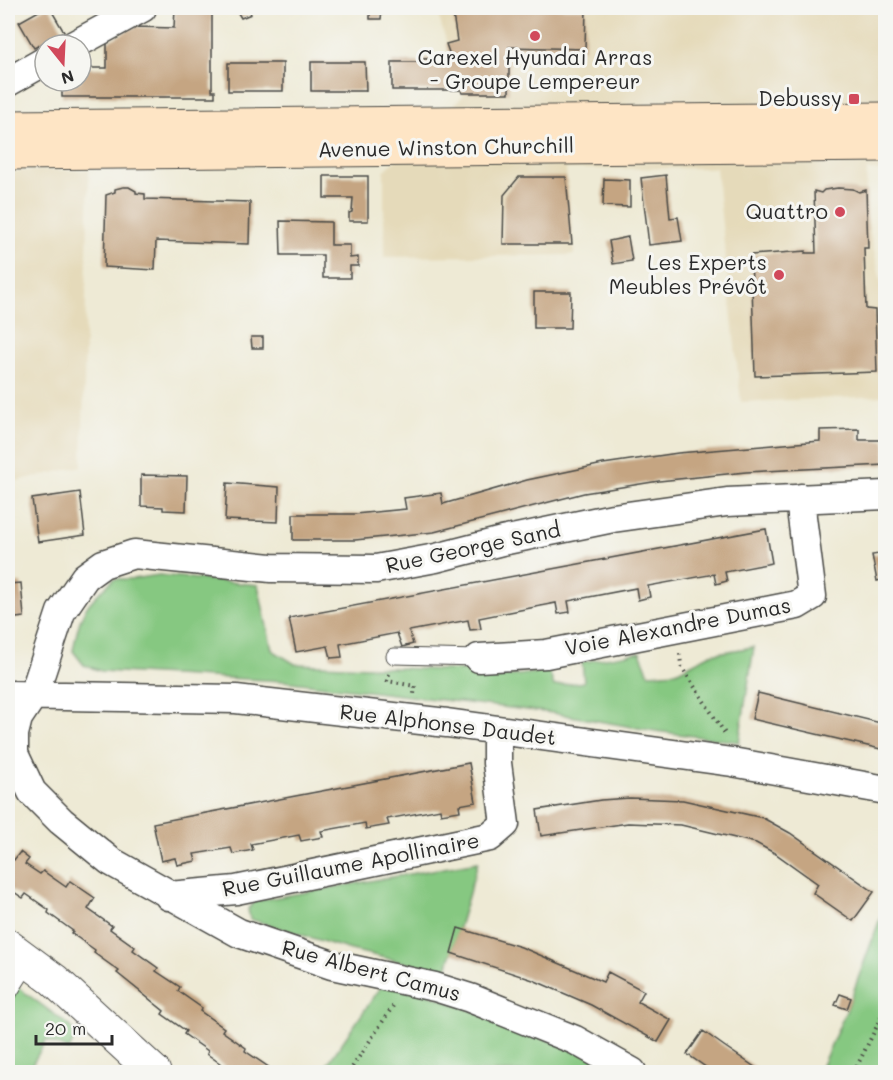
<svg xmlns="http://www.w3.org/2000/svg" width="893" height="1080" viewBox="0 0 893 1080" font-family="Mali,sans-serif">
  <style>
    .built { fill: #e5daba }
    .green { fill: #86c881; stroke: #587a56; stroke-width: 1.5 }
    .building { fill: #c5a582 }
    .lines { fill: none; stroke-linecap: round; stroke-linejoin: round }
    .service-casing { stroke: #484844; stroke-width: 17 }
    .minor-casing { stroke: #484844; stroke-width: 31 }
    .tertiary-casing { stroke: #484844; stroke-width: 35 }
    .secondary-casing { stroke: #484844; stroke-width: 35 }
    .path { stroke: #484844; stroke-width: 4; stroke-dasharray: 1.5 4.5; stroke-linecap: butt }
    .service { stroke: #fff; stroke-width: 15 }
    .minor { stroke: #fff; stroke-width: 28 }
    .tertiary { stroke: #fff; stroke-width: 33 }
    .secondary { stroke: #fee5c5; stroke-width: 33 }
    .poi-dot { fill: #d1495b; stroke: #f6f6f2; stroke-width: 2 }
    .labels { text-anchor: middle; stroke-width: 6; stroke-linejoin: round; paint-order: stroke }
    .poi-label { font-size: 21px; fill: #2b2b2b; stroke: #f6f6f2; text-anchor: end }
    .street-label { font-size: 21px; fill: #2b2b2b; stroke: #f6f6f2 }
  </style>
  <rect width="100%" height="100%" fill="#f6f6f2"/>
  <filter id="ink" filterUnits="userSpaceOnUse"><feTurbulence type="fractalNoise" baseFrequency=".0167" numOctaves="2"/><feDisplacementMap in="SourceGraphic" scale="12" xChannelSelector="R" yChannelSelector="G"/><feConvolveMatrix kernelMatrix="1 2 1 2 8 2 1 2 1" color-interpolation-filters="sRGB"/></filter>
  <filter id="wash" filterUnits="userSpaceOnUse"><feTurbulence type="fractalNoise" baseFrequency=".008" numOctaves="4" result="noise"/><feDisplacementMap in="SourceGraphic" scale="24" xChannelSelector="R" yChannelSelector="G"/><feGaussianBlur stdDeviation="1.35" result="paint"/><feColorMatrix in="noise" values="0 0 0 0 0 0 0 0 0 0 0 0 0 0 0 0 0 1.4 0 .05"/><feComposite in="paint" operator="in"/></filter>
  <g filter="url(#wash)">
    <rect width="100%" height="100%" fill="#eeead5"/>
    <path class="built" d="M436 8H885V171L867 170 866 190 867 217 885 301V396L741 402 716 168 566 169 574 255 384 257V171L463 96Z
      M89 170 82 466 8 483V171Z"/>
    <path class="green" d="M159 575 258 585 272 650 295 664 471 671 494 678 549 671 554 686 584 682 582 662 640 652 649 674 676 672 711 654 754 647 739 742 655 731 553 713 283 681 101 671 84 665 73 651C80 611 84 606 114 579H133Z
      M478 862 446 972 351 950 250 919 248 909 256 901Z
      M885 905V1072H819L847 1009Z
      M387 978 632 1072H322Z
      M8 980 70 1026 77 1034 69 1050 46 1040 28 1072H8Z"/>
    <g id="blocks">
      <path class="building" d="M44 8H50L64 32 34 48 19 22Z
        M175 8H212V91H215V97H62V81H81V68H107V42L139 25 137 27 174 28Z
        M235 8H248L251 14 241 18Z
        M370 8H382L381 19H370Z
        M452 8H586L585 49 509 47V93H462L461 90H392V62H422V59L451 58 446 44 457 41Z
        M311 62H365L366 91H311Z
        M228 63H283V91H228Z
        M666 175 670 218 678 217 682 241 649 245 641 178Z
        M324 176H368V221H349V213L352 212 353 198H324Z
        M519 177H566L572 244H503L504 195Z
        M604 179 630 180V207L603 206Z
        M123 187H129L136 191V193L145 194V199L250 202 249 244 156 241 155 270 104 267 106 195 115 192V189Z
        M838 188 853 189 859 192 866 190 868 248H864L866 309 875 310 877 372 755 376 751 255 806 251 805 253H816L814 191 821 193 824 190Z
        M280 221 331 222V245H350V258L358 257V266H350V278H323V255H281Z
        M628 237 632 261 613 264 609 241Z
        M534 292H571L570 328H534Z
        M251 337H263V348H252Z
        M859 429V440H885V465L746 472 659 481 584 493 434 532 355 540H293V514H355L406 509 404 498 441 493 443 504 527 480 603 464 678 453 820 441V430Z
        M141 475 187 476 186 511 163 510V507L141 506Z
        M227 483 279 487 278 522 225 520Z
        M80 492 85 535 38 542 32 499Z
        M766 529 772 563 725 572 727 581 716 584 714 574 648 586 650 597 638 600 636 588 568 601 570 612 558 614 556 603 479 618 481 629 470 630 468 620 409 631 413 644 402 647 397 633 340 644 342 657 331 658 328 646 296 652 289 618Z
        M885 553V579L877 581 872 555Z
        M21 583 24 617 8 619V584Z
        M758 693 885 724V750L752 719Z
        M469 763 476 802 459 805 460 811 441 814 440 809 387 819 389 825 366 829 365 823 321 831 323 837 301 841 299 835 251 844 253 850 233 854 231 848 194 854 196 861 177 865 175 858 161 861 153 823Z
        M630 798 683 800 763 818 790 833 874 892 853 921 813 893 818 884 776 854 756 843 681 825 628 823 541 836 537 810 601 800Z
        M20 852 29 859 25 864 40 874 43 871 66 887 70 881 95 898 88 909 112 926 110 929 135 947 133 950 158 968 156 971 180 987 178 991 202 1008 200 1011 224 1028 222 1031 246 1048 245 1051 270 1068 268 1071 270 1072H230L231 1071 207 1054 208 1051 184 1034 186 1031 162 1014 164 1011 117 973 119 971 94 953 95 950 71 933 73 931 48 913 49 910 26 894 23 898 8 888V855L14 860Z
        M458 928 521 947 603 982 608 972 644 991 638 1002 671 1020 658 1042 591 1005 533 980 451 953Z
        M840 994 851 998 847 1009 835 1005Z
        M703 1031 724 1046 762 1072H713L687 1054Z"/>
    </g>
  </g>
  <g filter="url(#ink)">
    <use href="#blocks" fill-opacity="0" stroke="#484844" stroke-width="1.5"/>
    <g class="lines">
      <g class="service-casing">
        <path id="service" d="M394 656 479 658
          M8 995 29 962"/>
      </g>
      <g class="minor-casing">
        <path id="minor" d="M74 45 142 8
          M8 82 45 61
          M479 658 546 654 797 605 812 596 802 517 801 498
          M8 695 236 699 447 723 732 762 886 790
          M169 896 236 890 490 837 505 824 497 763V730
          M632 1072 575 1040 470 998 435 987 332 965 239 933 110 861 61 821 32 792 14 754V734L18 718 34 694 61 612 85 577 103 564 134 554 271 568 376 569 436 558 502 541 613 518 727 502 886 495"/>
      </g>
      <g class="tertiary-casing">
        <path id="tertiary" d="M8 946 54 980 154 1072"/>
      </g>
      <g class="secondary-casing">
        <path id="secondary" d="M8 127 886 119
          M8 153 886 145"/>
      </g>
      <path class="path" d="M680 654 681 666 726 735
        M389 674 387 681 415 686 414 694
        M349 1072 393 1006
        M854 1072 880 1020 886 1001"/>
      <use href="#service" class="service"/>
      <use href="#minor" class="minor"/>
      <use href="#tertiary" class="tertiary"/>
      <use href="#secondary" class="secondary"/>
    </g>
  </g>
  <g class="poi-dot">
    <circle cx="535" cy="36" r="6"/>
    <rect x="848" y="93" width="12" height="12" rx="3"/>
    <circle cx="840" cy="212" r="6"/>
    <circle cx="779" cy="275" r="6"/>
  </g>
  <g class="labels">
    <g class="poi-label">
      <text x="535" y="65" text-anchor="middle">Carexel Hyundai Arras<tspan x="535" dy="24">- Groupe Lempereur</tspan></text>
      <text x="842" y="106">Debussy</text>
      <text x="828" y="219">Quattro</text>
      <text x="767" y="270">Les Experts<tspan x="767" dy="24">Meubles Prévôt</tspan></text>
    </g>
    <g class="street-label">
      <text transform="translate(446 148) rotate(-1)" y="7">Avenue Winston Churchill</text>
      <text transform="translate(473 548) rotate(-12)" y="7">Rue George Sand</text>
      <text transform="translate(678 627) rotate(-11)" y="7">Voie Alexandre Dumas</text>
      <text transform="translate(448 725) rotate(7)" y="7">Rue Alphonse Daudet</text>
      <text transform="translate(351 865) rotate(-11)" y="7">Rue Guillaume Apollinaire</text>
      <text transform="translate(371 971) rotate(15)" y="7">Rue Albert Camus</text>
    </g>
  </g>
  <rect width="893" height="1080" fill="none" stroke="#f6f6f2" stroke-width="30"/>
  <g transform="translate(63 63) rotate(162)"><circle r="28" fill="#f6f6f2" stroke="#a5a5a2" stroke-width="1.5"/>
  <path d="M0-4.5L10 22L0 15L-10 22Z" fill="#d1495b"/>
  <text y="-9" font-size="16" font-weight="bold" text-anchor="middle" fill="#2b2b2b">N</text>
  </g>
  <path d="M36 1035v9h76v-9" fill="none" stroke="#2b2b2b" stroke-width="3"/>
  <text x="45" y="1035" font-size="18" fill="#2b2b2b" stroke="#f6f6f2" stroke-width="4.5" paint-order="stroke">20 m</text>
</svg>
